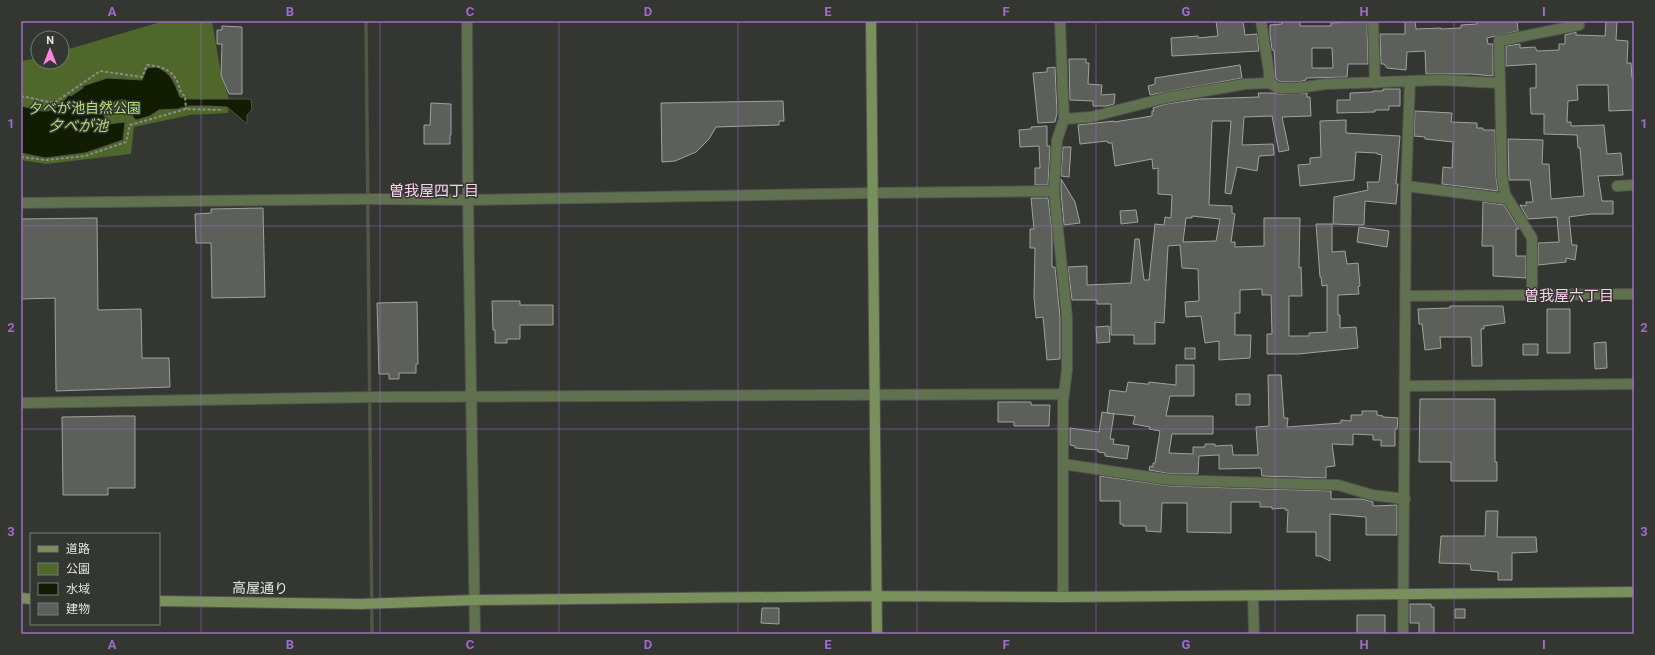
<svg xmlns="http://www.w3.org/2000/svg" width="1655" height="655" viewBox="0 0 1655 655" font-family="Roboto,'Noto Sans JP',sans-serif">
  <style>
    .green { fill: #4f672a }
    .water { fill: #121c03; stroke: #505745 }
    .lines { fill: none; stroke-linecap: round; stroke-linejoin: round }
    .stream { stroke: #505745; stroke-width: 3.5 }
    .building { fill: #5d5f5a; stroke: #a0a39d; fill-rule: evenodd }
    .street-casing { stroke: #4f524d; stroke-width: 12 }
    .secondary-casing { stroke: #4f524d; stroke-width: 12 }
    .path { stroke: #8a8d89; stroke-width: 2; stroke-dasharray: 3 2; stroke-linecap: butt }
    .street { stroke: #61704f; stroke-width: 10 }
    .secondary { stroke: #79905c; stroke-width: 10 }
    .grid { fill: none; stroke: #9e6cca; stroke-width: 1; stroke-opacity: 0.55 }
    .labels { text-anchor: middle; stroke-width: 3; stroke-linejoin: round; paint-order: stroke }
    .park-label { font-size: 14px; fill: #b2df72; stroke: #333631 }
    .street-label { font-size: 14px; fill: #e0e2df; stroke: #333631 }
    .water-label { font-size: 15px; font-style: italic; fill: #adda6d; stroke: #333631 }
    .neighbourhood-label { font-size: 15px; fill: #f9cfeb; stroke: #333631 }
    .neatline { fill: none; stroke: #9e6cca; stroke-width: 1.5 }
    .grid-label { font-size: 13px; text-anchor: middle; font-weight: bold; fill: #9e6cca }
  </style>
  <rect width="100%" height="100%" fill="#333631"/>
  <path class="green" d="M164 21H212L221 74 229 99 228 113 190 115 134 127 131 154 46 164 21 160V61L38 58V62H62V51Z"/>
  <path class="water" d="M157 67C172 74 174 82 180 97L188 99H251L252 110 247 115V124L227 107 209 106H188L178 109 159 110 150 116 136 120 133 117 129 102C121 96 105 104 104 115 104 119 107 121 108 124L125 122 123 140 85 153 45 158 21 153V106C47 112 49 117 69 95L71 96 83 88V86L107 78 142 80 147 68Z"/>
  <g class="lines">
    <path class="stream" d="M366 21 372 634"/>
  </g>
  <path class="building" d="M1216 21H1243L1245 35 1257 34 1259 51 1172 56 1171 38 1198 36V38L1218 36Z
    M1282 21H1300V26H1331V23L1367 21 1368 64H1348L1347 77 1306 78V80L1298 82H1281L1276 79 1274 50H1272L1270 34V25L1282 24ZM1312 48H1332L1333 68H1312Z
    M1405 21H1415L1416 29 1441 28V29L1461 28V25L1477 24V21H1517L1518 31 1487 38 1488 44H1493V76L1471 74H1426L1425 51 1407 52 1406 70 1387 68 1384 64H1381L1380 34H1405Z
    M1606 21H1617L1616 40 1628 41 1627 63H1631L1632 78H1634V110L1609 111 1608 85H1577L1578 100 1568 101 1567 122H1571V126L1604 125 1607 154 1621 153 1623 175 1598 176 1602 201H1613V214H1591L1569 217 1572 245H1577L1575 260 1566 258V262L1538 265V243L1559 242 1557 217 1528 219 1520 205 1526 206V202H1533L1530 180H1509L1508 139 1543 140 1542 164H1549L1551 199 1584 196 1580 148H1578L1577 135 1544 134V114H1531L1530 88H1536V64L1506 66V46L1520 44V48L1535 47 1537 51 1559 50V44H1565V35L1576 32V35L1605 36Z
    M222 26 242 27V94H229L221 75 222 44H217V30H222Z
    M1069 59H1086V63H1089L1088 84 1102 85 1101 95 1115 94 1114 104 1107 106H1093V101L1070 100Z
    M1240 65 1242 78 1150 95 1148 86 1155 84V78Z
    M1055 67 1057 113 1055 122 1038 123 1033 73 1047 72V68Z
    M1383 89H1400V106H1389V110H1375V112L1337 113V100H1350V93L1373 92V91H1383Z
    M1258 93H1274L1279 94 1307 93V97H1310L1311 116 1282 117 1289 150 1279 152 1272 116 1244 117 1242 145 1273 144 1274 155 1259 156 1257 171 1237 167 1231 194 1225 193 1231 121H1212L1209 205 1232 206V213L1235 214 1231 242H1235V247L1264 246V218H1300L1299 268 1301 267 1302 296H1289V336H1309V333L1327 332V285L1322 286 1321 277H1320L1316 224H1332V252L1345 251 1347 264 1358 263 1360 286 1358 287 1359 294 1338 295V315H1340V328L1356 327 1358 348 1298 354H1267V334H1272L1271 295H1262V289L1240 290V313H1235V335H1251L1250 358 1219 360V341L1205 343 1201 316 1186 317 1185 302 1199 301 1198 269 1182 268 1180 245 1168 246 1164 323 1155 322V344H1134V335H1111V304H1097V300H1072L1068 267 1087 266V285L1131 283 1135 239H1139L1144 280H1149L1155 224 1164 225 1165 217 1171 218 1172 195 1158 194V168L1153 169 1152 159 1115 166 1112 143H1108L1107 141 1080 144 1078 125 1114 121V122L1152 116V111H1154L1153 108 1166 104 1199 99 1259 97ZM1192 216 1220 219 1216 241 1183 242 1186 218H1192Z
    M783 101 784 121H779V125L716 127 709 139 696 152 675 161 662 162 661 103Z
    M431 103 451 104V135H450V144H424V125H430Z
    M1415 111 1452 113 1451 122 1477 123V128H1483V130H1495L1496 176 1498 191 1442 184 1443 167 1452 168 1453 142 1425 139V137L1414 136Z
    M1346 120V133L1400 136 1396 184H1398L1396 204 1365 201 1364 225 1333 224 1334 197 1368 190 1367 182H1379L1382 155 1377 154V153L1356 152 1354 180 1300 186 1298 165 1310 164V158L1321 157 1320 121Z
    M1047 126V146H1050L1048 185H1035V168H1040L1039 146 1020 147 1019 130 1031 129V127Z
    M1063 147H1071L1069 177 1061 176Z
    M1061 179 1075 202 1080 223 1064 225 1061 191Z
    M1031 198H1048L1052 231V267H1055L1060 317V359L1047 360 1043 317 1036 318 1034 297 1035 248H1030V229H1034Z
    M1483 202 1504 205 1519 229H1516V256H1526V278L1493 276V246H1482Z
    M263 208 265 297 212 298 211 243H196L195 214 211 213V209Z
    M1136 210 1138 222 1121 224 1120 211Z
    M97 218 98 310 141 309 142 358H169L170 387 56 391 55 298 21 299V219Z
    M1359 227 1389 231 1387 247 1357 242Z
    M492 301H520V305H553V325H520V339H507V343H495V330H493Z
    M417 302 418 364H416V373H399V379H389V374H379L377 303Z
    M1450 306H1503L1505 323 1484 326V329H1481L1482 366H1472L1471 337H1440L1441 348 1425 350 1422 324H1419L1418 309 1450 308Z
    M1547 309H1570V353H1547Z
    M1109 326 1110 342 1097 343 1096 327Z
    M1606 342 1607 368 1595 369 1594 343Z
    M1523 344H1538V355H1523Z
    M1185 348H1195V359H1185Z
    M1176 365H1194V396H1170L1166 416H1213V434H1172L1169 453 1193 454V447H1205V444H1215V446L1232 445 1233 455H1258L1256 427 1269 426 1268 375H1281L1284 418H1288L1287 427 1341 423V420L1351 421V415H1362V411H1377V415L1383 416V417L1398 418 1397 429H1395V446H1381V440H1373V435L1353 434V445L1332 444 1335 466 1326 467V478L1262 476 1261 468 1219 469V455L1199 456 1198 474H1171L1149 470 1150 466 1153 467V463H1155L1160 431 1149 429 1150 427 1133 424 1135 416 1107 413 1110 390 1126 392 1128 382 1146 384H1149V382L1176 385Z
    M1236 394H1250V405H1236Z
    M1420 399H1495V462H1497V481H1451V462H1419Z
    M998 402H1031V405H1050L1049 426H1014V422H998Z
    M1102 412 1114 414 1110 439H1114L1113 444 1129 446 1127 459 1105 456V453L1098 452V450L1075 448V446L1070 445V428L1099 432Z
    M120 416H135V488H108V495H63L62 417Z
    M1100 476 1170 486 1331 491V499H1362L1373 502V506L1397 505V535H1366V517L1330 514V561L1320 556H1316V532H1287L1288 510H1285V508L1272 509V507H1260V502H1231V533L1187 532V503H1162L1161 532 1146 531V526H1123V524H1120V501H1100Z
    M1486 511H1498L1497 537H1536L1537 552 1512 553V580H1498V572L1471 570 1470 564 1439 563 1441 536H1485Z
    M1410 604H1431V607H1434V634H1419V623H1410Z
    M762 608H779V624L761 623Z
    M1455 609H1465V618H1455Z
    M1357 615H1385V634H1357Z"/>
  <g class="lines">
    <g class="street-casing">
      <path id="street" d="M467 21 468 200 475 634
        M1060 21 1064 119 1057 140 1054 191 1067 317V370L1063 401V597
        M1261 21 1269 72V83
        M1373 21 1375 83
        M1500 83 1502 176 1505 194 1532 238V295
        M1064 119 1091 117 1165 98 1245 84 1269 83 1279 88H1298L1326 84 1440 80 1500 83 1499 41 1579 25V21
        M1406 186 1508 199
        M1617 186 1634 185
        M21 203 375 199 468 200 873 193 1054 191
        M1405 296 1634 294
        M1405 386 1634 384
        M21 403 378 397 1063 394
        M1063 464 1170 480 1338 485 1372 495 1405 499
        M1253 596 1254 634
        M1403 634 1406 186 1410 81"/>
    </g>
    <g class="secondary-casing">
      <path id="secondary" d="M871 21 877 634
        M21 598 31 599
        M159 601 361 604 475 600 877 596 1063 597 1634 592"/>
    </g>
    <path class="path" d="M21 96 54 103 100 71 142 77 147 65C160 66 172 69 178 83 180 89 180 93 185 96L186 109
      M21 157 46 160 85 156 126 142 130 125 186 109 223 110"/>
    <use href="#street" class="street"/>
    <use href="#secondary" class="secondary"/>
  </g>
  <path class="grid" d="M201 21V634M380 21V634M559 21V634M738 21V634M917 21V634M1096 21V634M1275 21V634M1454 21V634M21 226H1634M21 429H1634"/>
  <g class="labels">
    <g class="park-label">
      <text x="85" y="113">夕べが池自然公園</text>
    </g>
    <g class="street-label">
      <text transform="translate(260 588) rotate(1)" y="5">高屋通り</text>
    </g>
    <g class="water-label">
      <text x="78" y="131">夕べが池</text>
    </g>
    <g class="neighbourhood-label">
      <text x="434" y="196">曽我屋四丁目</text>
      <text x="1569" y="301">曽我屋六丁目</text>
    </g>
  </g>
  <rect width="1655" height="655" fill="none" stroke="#333631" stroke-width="44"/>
  <rect x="30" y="533" width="130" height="92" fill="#333631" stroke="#787b77"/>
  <rect x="38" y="546" width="20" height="6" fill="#79905c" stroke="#787b77"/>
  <text x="66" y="553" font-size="12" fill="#e0e2df">道路</text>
  <rect x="38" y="563" width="20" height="12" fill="#4f672a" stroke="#787b77"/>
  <text x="66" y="573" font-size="12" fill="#e0e2df">公園</text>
  <rect x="38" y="583" width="20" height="12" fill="#121c03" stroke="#787b77"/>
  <text x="66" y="593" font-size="12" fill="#e0e2df">水域</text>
  <rect x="38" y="603" width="20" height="12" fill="#5d5f5a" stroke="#787b77"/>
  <text x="66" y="613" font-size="12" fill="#e0e2df">建物</text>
  <g transform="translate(50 50)"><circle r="19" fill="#333631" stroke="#787b77"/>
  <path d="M0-3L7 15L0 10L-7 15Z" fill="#fe85df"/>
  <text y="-6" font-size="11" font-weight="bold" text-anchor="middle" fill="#e0e2df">N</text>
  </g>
  <rect x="22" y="22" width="1611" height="611" class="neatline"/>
  <g class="grid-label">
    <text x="112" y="16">A</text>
    <text x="290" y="16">B</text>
    <text x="470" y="16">C</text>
    <text x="648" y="16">D</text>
    <text x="828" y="16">E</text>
    <text x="1006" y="16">F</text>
    <text x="1186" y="16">G</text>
    <text x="1364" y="16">H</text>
    <text x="1544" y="16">I</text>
    <text x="11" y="128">1</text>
    <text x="1644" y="128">1</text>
    <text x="11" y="332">2</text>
    <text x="1644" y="332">2</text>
    <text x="11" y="536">3</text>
    <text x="1644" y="536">3</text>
    <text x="112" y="649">A</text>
    <text x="290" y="649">B</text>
    <text x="470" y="649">C</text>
    <text x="648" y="649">D</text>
    <text x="828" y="649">E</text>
    <text x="1006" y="649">F</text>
    <text x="1186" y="649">G</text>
    <text x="1364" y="649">H</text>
    <text x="1544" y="649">I</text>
  </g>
</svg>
